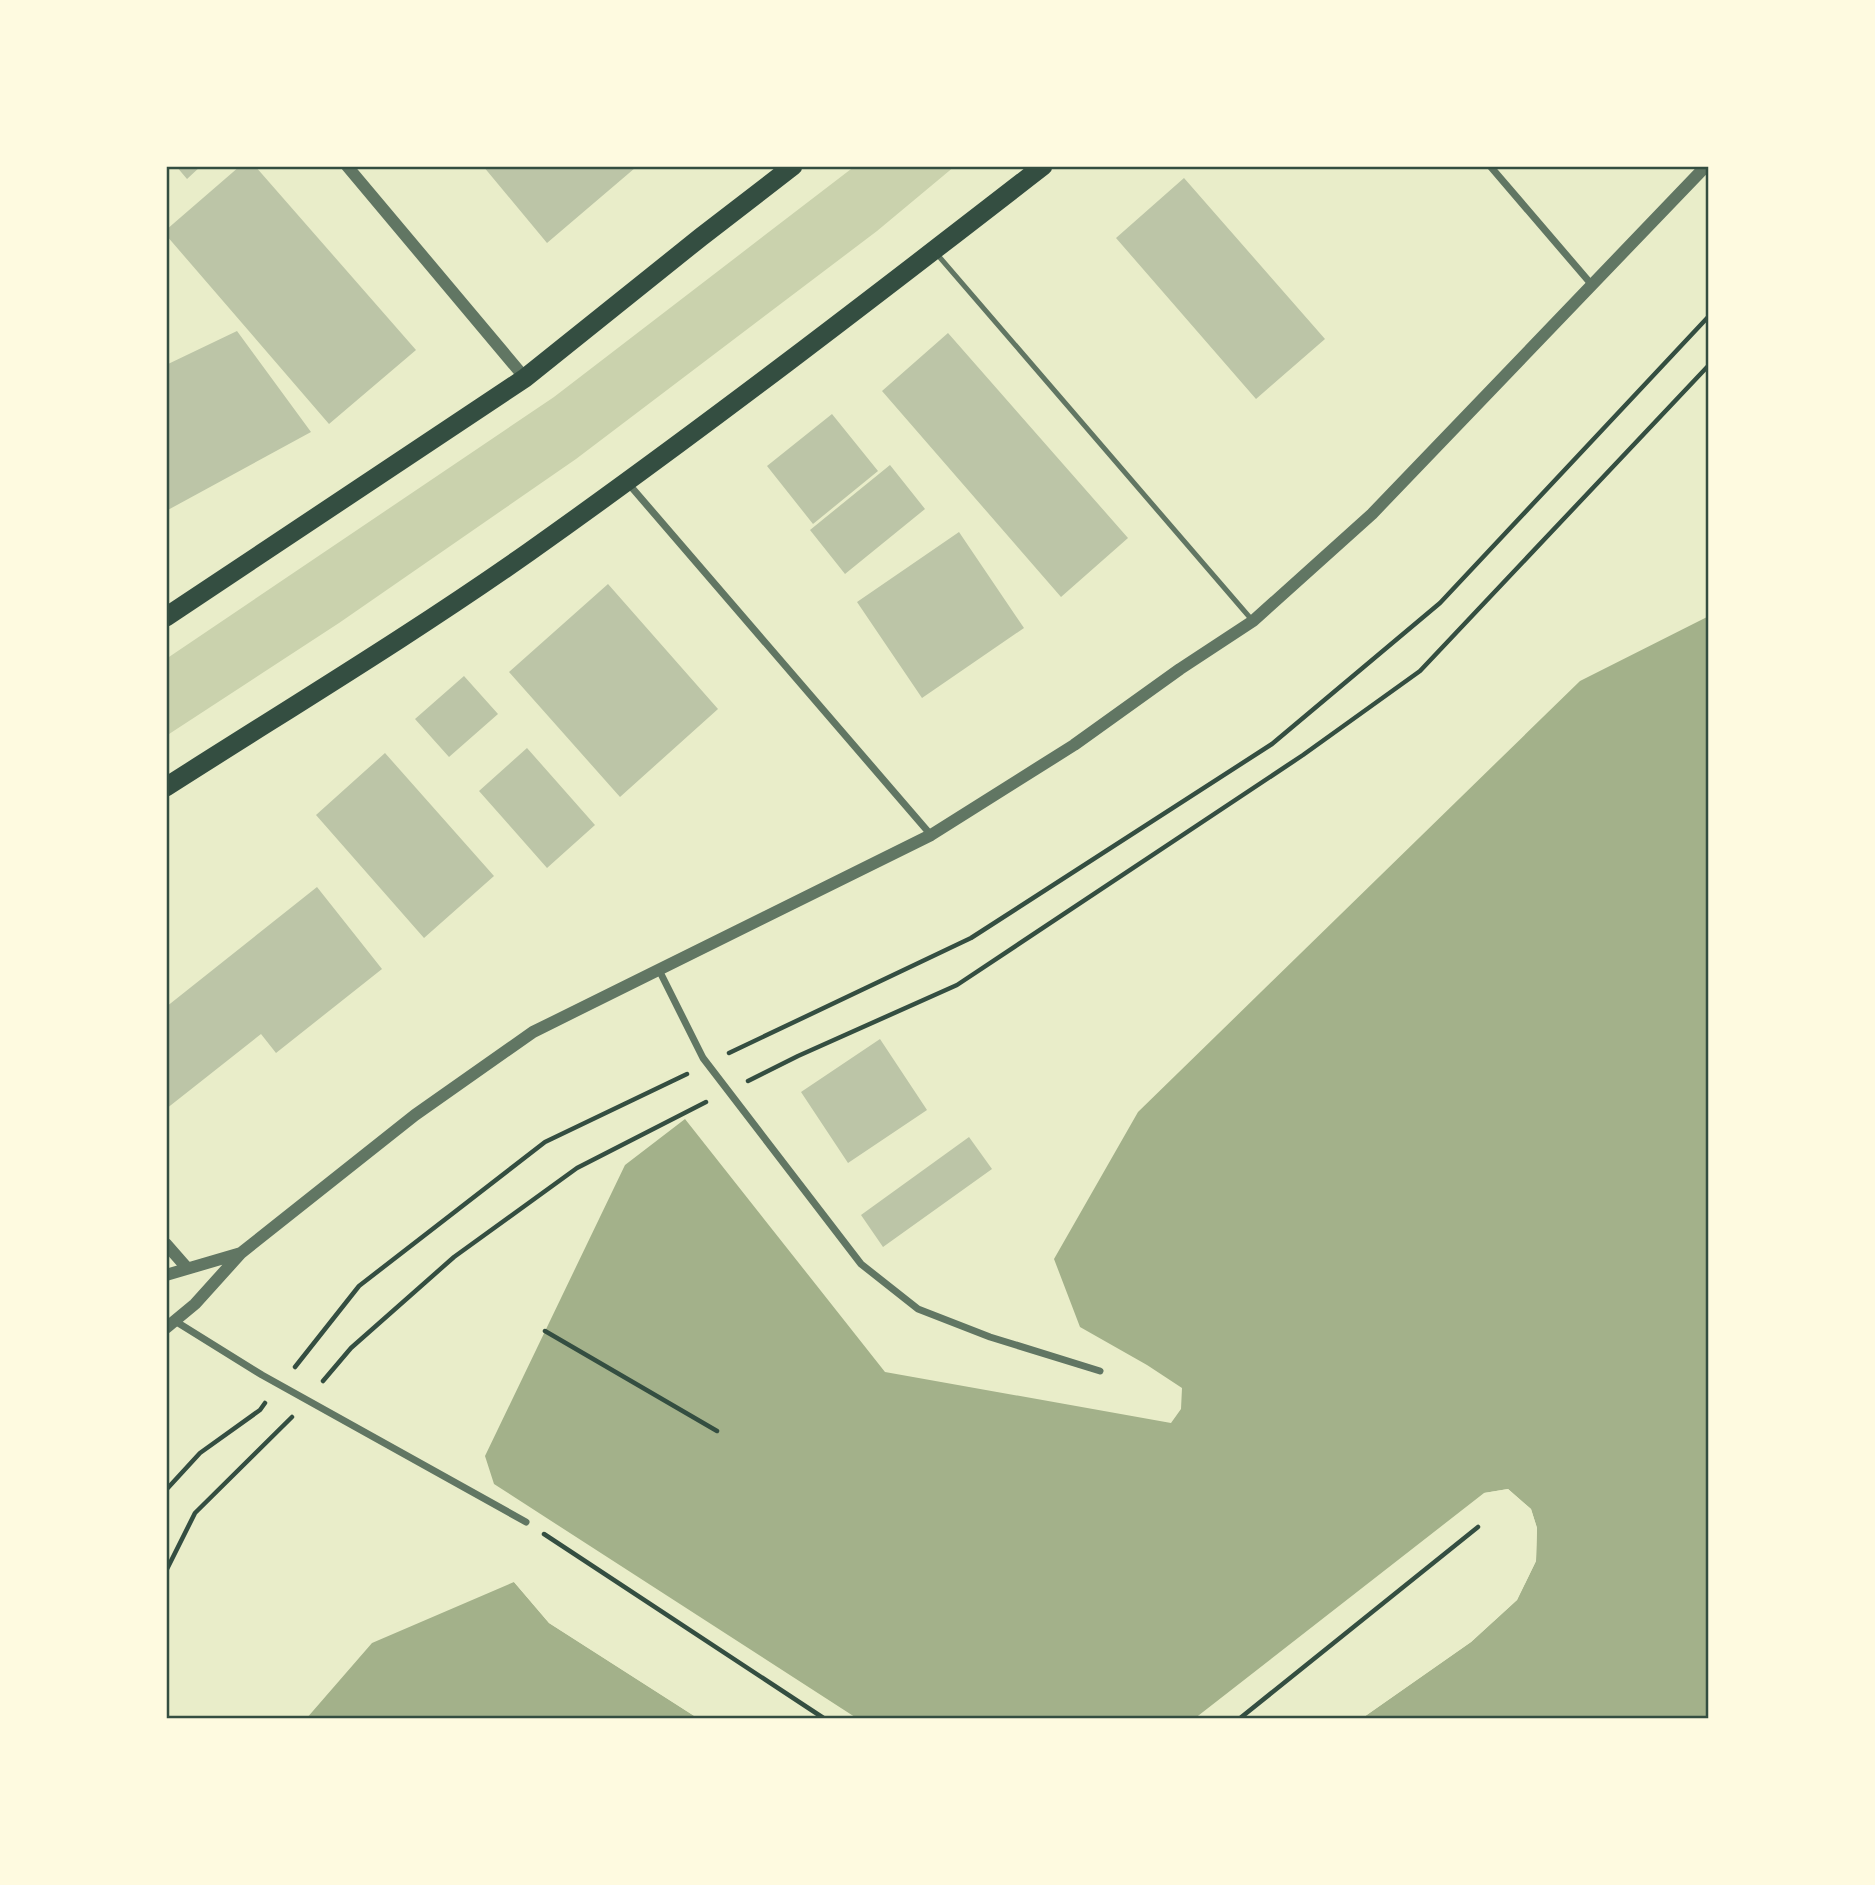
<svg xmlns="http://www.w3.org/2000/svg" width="1875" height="1885" viewBox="0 0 1875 1885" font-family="'DM Sans',sans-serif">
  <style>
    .green { fill: #cad2ad }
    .water { fill: #a3b18a }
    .pier { fill: #e9edc9 }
    .building { fill: #bcc5a7 }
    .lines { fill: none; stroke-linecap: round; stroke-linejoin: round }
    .path { stroke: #344e41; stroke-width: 4.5 }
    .service { stroke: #617663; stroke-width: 5 }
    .minor { stroke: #617663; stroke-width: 7 }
    .tertiary { stroke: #617663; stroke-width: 12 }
    .trunk { stroke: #344e41; stroke-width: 19 }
    .neatline { fill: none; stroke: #344e41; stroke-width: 2.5 }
  </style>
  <rect width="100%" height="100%" fill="#e9edc9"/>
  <path class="green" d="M855 166H955L877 231 576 459 339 623 166 736V659L554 397Z"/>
  <path class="water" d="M1709 616V1719H1361L1471 1642 1517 1600 1536 1561 1537 1528 1531 1509 1508 1489 1484 1493 1194 1719H858L494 1484 485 1456 625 1165 685 1119 885 1372 1171 1423 1181 1409 1182 1388 1147 1365 1080 1327 1054 1259 1138 1112 1580 681Z
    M514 1582 549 1623 699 1719H306L372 1643Z"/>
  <path class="pier" d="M1508 1489 1531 1509 1537 1528 1536 1561 1517 1600 1471 1642 1361 1719H1357L1359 1716 1469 1640 1514 1597 1533 1560 1534 1528 1528 1511 1507 1493 1485 1496 1484 1493Z
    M516 1579 551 1620 701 1716 702 1719H699L549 1623 514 1582Z"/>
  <path class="building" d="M176 166H201L187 179Z
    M240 166H255L416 350 329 424 166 235V230Z
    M483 166H633L635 168 547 243Z
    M1184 178 1325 339 1256 399 1116 238Z
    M237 331 311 432 166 511V365Z
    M948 333 1128 538 1061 597 882 391Z
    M832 414 878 471 813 524 767 466Z
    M890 465 925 509 845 574 810 530Z
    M959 532 1024 628 922 698 857 602Z
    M608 584 718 709 620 797 509 672Z
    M464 676 498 714 449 757 415 719Z
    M527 748 595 825 547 868 479 791Z
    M385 753 494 876 424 938 316 815Z
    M317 887 382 969 276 1053 261 1034 166 1109V1007Z
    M880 1039 927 1110 848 1163 801 1092Z
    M969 1137 992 1169 883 1247 861 1215Z"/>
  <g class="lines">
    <path class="path" d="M729 1053 971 938 1272 744 1440 603 1709 316
      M748 1081 798 1056 957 985 1303 755 1420 671 1709 365
      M545 1331 717 1431
      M295 1367 359 1286 545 1142 687 1074
      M323 1381 351 1348 454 1257 577 1168 706 1102
      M166 1490 200 1453 260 1410 265 1403
      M544 1534 825 1719
      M166 1571 195 1513 292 1417
      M1239 1719 1478 1527"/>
    <path class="service" d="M936 253 1252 620"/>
    <path class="minor" d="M1490 166 1592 285
      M627 482 931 835
      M659 970 703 1058 861 1264 918 1309 990 1337 1100 1371
      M175 1321 262 1375 526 1522"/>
    <path class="tertiary" d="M347 166 525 378
      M166 1244 187 1268
      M166 1275 241 1253
      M166 1328 195 1304 241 1253 415 1115 533 1032 931 835 1074 745 1180 669 1253 621 1372 514 1706 166"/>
    <path class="trunk" d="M166 617 525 378 701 237 793 166
      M166 787C288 709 411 635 529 552 704 428 874 297 1043 166"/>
  </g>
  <rect width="1875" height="1885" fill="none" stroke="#fefae0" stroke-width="336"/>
  <rect x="168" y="168" width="1539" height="1549" class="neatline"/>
</svg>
